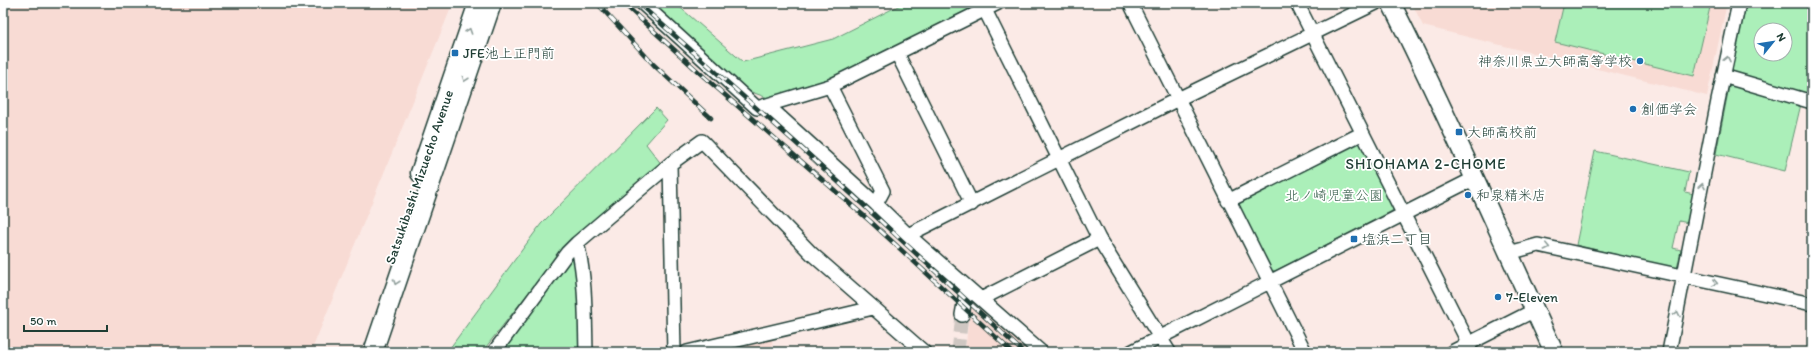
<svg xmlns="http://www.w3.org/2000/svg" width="1815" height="355" viewBox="0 0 1815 355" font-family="Itim,'Klee One',sans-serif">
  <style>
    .built { fill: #f8dbd4 }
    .green { fill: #abefb9; stroke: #659676; fill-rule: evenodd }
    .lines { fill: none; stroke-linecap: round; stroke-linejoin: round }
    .street-tunnel { stroke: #cfc7c2; stroke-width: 13; stroke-dasharray: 13 6; stroke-linecap: butt }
    .street-casing { stroke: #1f3d34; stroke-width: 16 }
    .secondary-casing { stroke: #1f3d34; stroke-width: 21 }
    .street { stroke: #fff; stroke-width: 13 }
    .secondary { stroke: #fff; stroke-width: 18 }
    .rail-casing { stroke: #1f3d34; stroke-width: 4.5 }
    .rail { stroke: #fff; stroke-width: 3; stroke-dasharray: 9; stroke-linecap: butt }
    .oneway { stroke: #8f9e9a }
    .poi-dot { fill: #1f6fb2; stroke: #fff; stroke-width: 1.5 }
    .labels { text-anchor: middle; stroke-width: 3.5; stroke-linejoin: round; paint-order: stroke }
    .poi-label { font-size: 14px; fill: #1f3d34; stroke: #fff; text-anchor: start }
    .street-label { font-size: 14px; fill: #1f3d34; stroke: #fff }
    .park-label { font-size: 14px; fill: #3b614f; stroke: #fff }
    .neighbourhood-label { font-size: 15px; letter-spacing: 1px; fill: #1f3d34; stroke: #fff }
  </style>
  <rect width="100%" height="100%" fill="#fbeae6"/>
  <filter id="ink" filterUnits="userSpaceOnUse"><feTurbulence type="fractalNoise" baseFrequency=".025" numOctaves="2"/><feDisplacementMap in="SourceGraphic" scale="8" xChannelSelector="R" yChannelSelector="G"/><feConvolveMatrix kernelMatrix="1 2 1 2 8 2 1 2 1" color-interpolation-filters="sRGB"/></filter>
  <g filter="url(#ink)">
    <path class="built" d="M3 3H453L311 352H3Z
      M1412 3H1727L1707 96 1423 26Z
      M971 298 1032 352H965Z
      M772 338 773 352H706Z"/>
    <path class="green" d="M648 3H675L743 62 833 39 904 3H986L849 71 820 82 768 98 746 90Z
      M1564 3H1711L1694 76 1555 42Z
      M1746 3H1812V96L1735 74 1732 70ZM1761 30H1785V54H1761Z
      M1734 84 1801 104 1785 171 1716 154 1729 87Z
      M656 108 667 120 646 144 662 165 569 241 482 352H447L541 224Z
      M1361 141 1394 207 1392 211 1275 271 1271 270 1237 204 1238 199Z
      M1595 151 1689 172 1685 192 1694 194 1688 223 1679 221 1673 248 1681 250 1677 269 1576 245Z
      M570 257 577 260 580 352H498Z"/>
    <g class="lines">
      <path class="street-tunnel" d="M958 352 962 315"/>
      <g class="street-casing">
        <path id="street" d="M642 3 757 108 830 86 998 3
          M1130 3 1305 352
          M1297 3 1469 344 1470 352
          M985 10 1099 239 1169 352
          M897 53 972 204
          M1723 76 1812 102
          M830 86 883 191 876 204
          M767 105 876 204 908 235 1041 352
          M670 164 674 352
          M1228 201 1361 134
          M908 235 1178 99 1376 3
          M577 243C586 279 585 316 586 352
          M1509 253 1538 245 1812 304
          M981 299 1099 239
          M962 315 967 287
          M494 352 567 253 577 243 670 164 702 141 812 254 924 352
          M687 352 873 308
          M1131 352 1475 178
          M1452 352 1535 310
          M1669 352 1718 101 1739 3"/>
      </g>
      <g class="secondary-casing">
        <path id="secondary" d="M1391 3C1449 117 1500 236 1554 352
          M420 173 478 3
          M373 352 492 3"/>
      </g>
      <use href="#street" class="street"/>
      <use href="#secondary" class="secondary"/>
      <g class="rail-casing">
        <path id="rail" d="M597 3 654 65 711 118
          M623 3 702 75 871 222 1012 352
          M638 3 797 144 1023 352"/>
      </g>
      <use href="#rail" class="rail"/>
    </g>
    <defs><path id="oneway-chevron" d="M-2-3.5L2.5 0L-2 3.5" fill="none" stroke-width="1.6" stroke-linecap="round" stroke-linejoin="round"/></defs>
    <g class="oneway">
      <use href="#oneway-chevron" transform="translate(469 31) rotate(-71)"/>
      <use href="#oneway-chevron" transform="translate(1727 59) rotate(-78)"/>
      <use href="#oneway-chevron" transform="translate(465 79) rotate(109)"/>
      <use href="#oneway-chevron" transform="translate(1702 186) rotate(-79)"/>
      <use href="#oneway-chevron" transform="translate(1547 247) rotate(13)"/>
      <use href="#oneway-chevron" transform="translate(396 282) rotate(109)"/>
      <use href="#oneway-chevron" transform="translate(1715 283) rotate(13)"/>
      <use href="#oneway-chevron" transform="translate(1677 314) rotate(-78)"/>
    </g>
  </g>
  <g class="poi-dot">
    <rect x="451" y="49" width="8" height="8" rx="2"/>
    <circle cx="1640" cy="61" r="4"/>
    <circle cx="1633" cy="109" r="4"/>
    <rect x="1455" y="128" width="8" height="8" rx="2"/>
    <circle cx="1468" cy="195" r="4"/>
    <rect x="1350" y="235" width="8" height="8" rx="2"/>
    <circle cx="1498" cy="297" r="4"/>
  </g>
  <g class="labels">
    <g class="poi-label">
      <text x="463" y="58">JFE池上正門前</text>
      <text x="1632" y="66" text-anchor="end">神奈川県立大師高等学校</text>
      <text x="1641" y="114">創価学会</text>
      <text x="1467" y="137">大師高校前</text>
      <text x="1476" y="200">和泉精米店</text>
      <text x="1362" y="244">塩浜二丁目</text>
      <text x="1506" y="302">7-Eleven</text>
    </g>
    <g class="street-label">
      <text transform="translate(419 177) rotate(-71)" y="5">Satsukibashi Mizuecho Avenue</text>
    </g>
    <g class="park-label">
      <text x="1334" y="200">北ノ崎児童公園</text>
    </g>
    <g class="neighbourhood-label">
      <text x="1426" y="169">SHIOHAMA 2-CHOME</text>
    </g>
  </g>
  <rect width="1815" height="355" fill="none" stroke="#fff" stroke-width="16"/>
  <rect x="8" y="8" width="1799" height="339" fill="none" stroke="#1f3d34" stroke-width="1.5" filter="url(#ink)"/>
  <g transform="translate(1773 42) rotate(60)"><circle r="19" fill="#ffffff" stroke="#a5b1ae"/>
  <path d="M0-3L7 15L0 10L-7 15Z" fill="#1f6fb2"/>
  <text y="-6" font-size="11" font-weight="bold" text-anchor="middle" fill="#1f3d34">N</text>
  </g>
  <path d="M24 325v6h83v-6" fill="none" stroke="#1f3d34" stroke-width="2"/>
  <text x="30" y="325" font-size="12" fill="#1f3d34" stroke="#ffffff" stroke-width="3" paint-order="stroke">50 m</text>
</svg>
